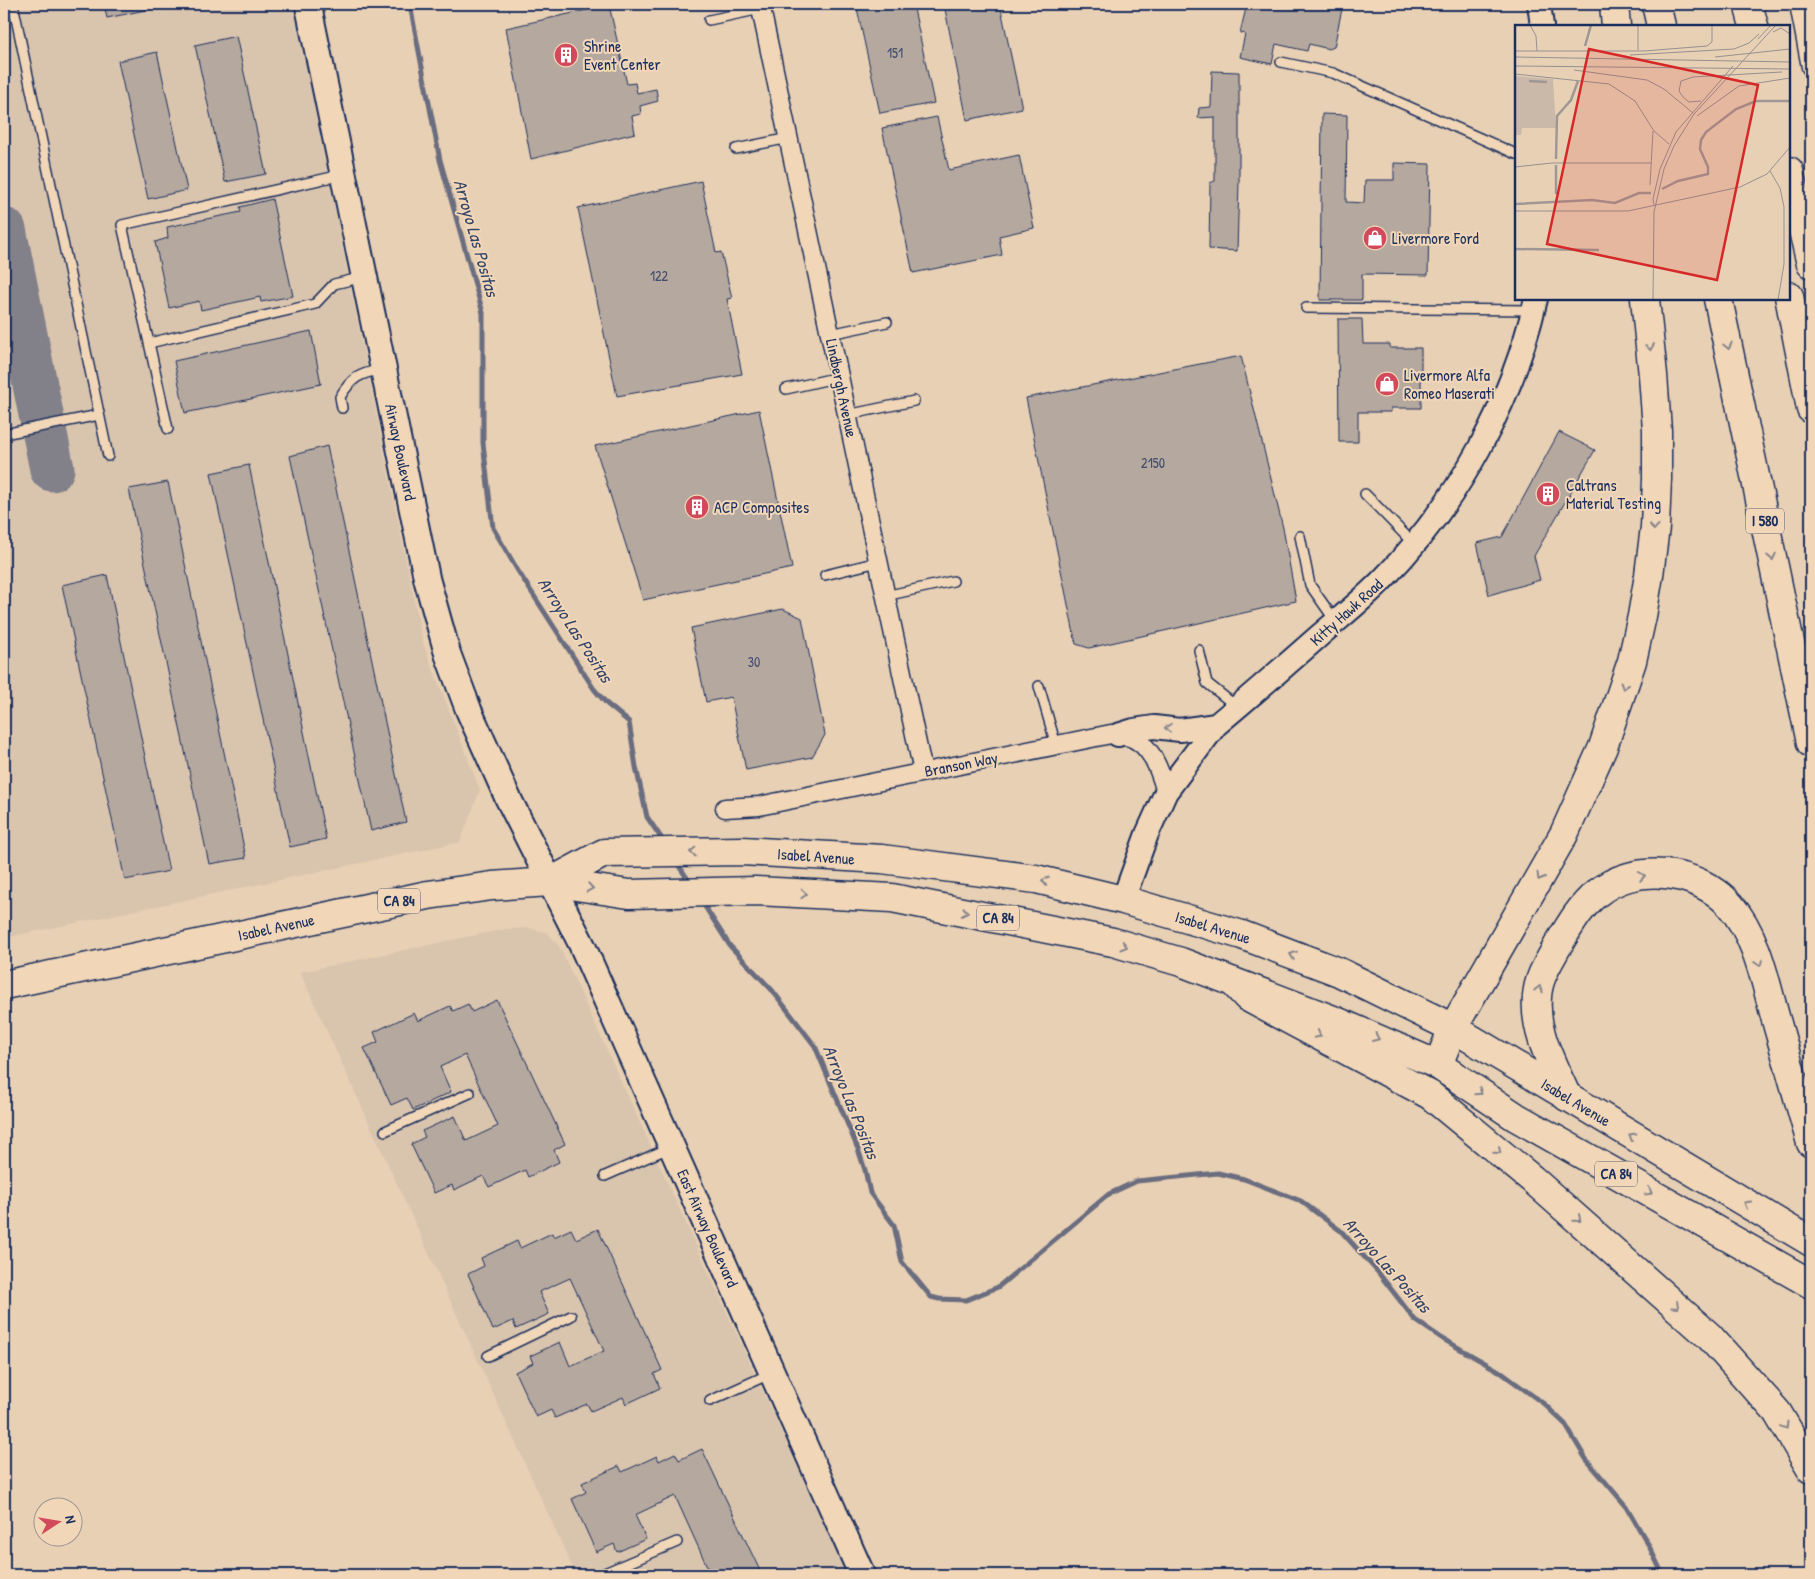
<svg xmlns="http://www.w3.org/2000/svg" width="1815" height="1579" viewBox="0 0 1815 1579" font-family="'Patrick Hand',sans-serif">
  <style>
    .built { fill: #d9c4ae }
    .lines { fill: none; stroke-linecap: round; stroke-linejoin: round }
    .stream { stroke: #6a6d7f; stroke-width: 5 }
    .taxiway { stroke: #828089; stroke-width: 45 }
    .building { fill: #b5a89f; stroke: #1b2f5e }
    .service-casing { stroke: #1b2f5e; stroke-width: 12 }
    .minor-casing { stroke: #1b2f5e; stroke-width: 21 }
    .tertiary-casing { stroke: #1b2f5e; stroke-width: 26 }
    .secondary-casing { stroke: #1b2f5e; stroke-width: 29 }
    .trunk-casing { stroke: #1b2f5e; stroke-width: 31 }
    .motorway-casing { stroke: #1b2f5e; stroke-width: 31 }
    .service { stroke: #f1d7b8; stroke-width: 9 }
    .minor { stroke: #f1d7b8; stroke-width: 18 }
    .tertiary { stroke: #f1d7b8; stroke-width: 22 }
    .secondary { stroke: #f1d7b8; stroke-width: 25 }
    .trunk { stroke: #f1d7b8; stroke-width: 28 }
    .motorway { stroke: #f1d7b8; stroke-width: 28 }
    .oneway { stroke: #86838b }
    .labels { text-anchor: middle; stroke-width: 4; stroke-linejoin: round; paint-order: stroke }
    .number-label { font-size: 14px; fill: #424d6e }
    .shield { fill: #f1d7b8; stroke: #5b6179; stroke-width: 1 }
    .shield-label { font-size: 15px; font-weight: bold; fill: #1b2f5e }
    .poi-label { font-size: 16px; fill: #1b2f5e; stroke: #f1d7b8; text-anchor: start }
    .street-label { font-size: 16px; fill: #1b2f5e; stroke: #f1d7b8 }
    .water-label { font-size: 18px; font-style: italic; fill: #354469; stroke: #f1d7b8 }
    .inset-river { fill: none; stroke: #9f9795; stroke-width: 2.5 }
    .inset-road { fill: none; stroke: #969092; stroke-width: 1 }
    .view { fill: #d62828; fill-opacity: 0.15; stroke: #d62828; stroke-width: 2.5 }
    .inset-edge { fill: none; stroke: #1b2f5e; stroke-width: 2.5 }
  </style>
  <rect width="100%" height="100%" fill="#e8d0b4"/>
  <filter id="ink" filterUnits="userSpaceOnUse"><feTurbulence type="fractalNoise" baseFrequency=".02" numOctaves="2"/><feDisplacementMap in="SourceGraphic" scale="10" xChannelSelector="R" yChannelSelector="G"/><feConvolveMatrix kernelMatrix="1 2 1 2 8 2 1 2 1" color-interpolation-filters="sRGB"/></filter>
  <g filter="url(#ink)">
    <path class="built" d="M4 4H293L423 643 480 790 460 842 4 938Z
      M529 928 548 933 559 946 566 961 847 1575H576L300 972 504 929Z"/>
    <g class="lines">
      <path class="stream" d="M409 4 411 10 440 160 483 313V443L493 528 518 571 594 689 607 704 629 722 636 767 647 817 664 842
        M675 860 691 884
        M702 902 730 946 772 990 815 1046 858 1149 865 1170 870 1193 894 1225 902 1262 931 1297 939 1299 966 1300 998 1287 1109 1194 1137 1181 1218 1173 1244 1179 1301 1201 1341 1231 1377 1271 1415 1320 1443 1339 1499 1371 1544 1404 1565 1424 1586 1459 1626 1506 1648 1544 1663 1575"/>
      <path class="taxiway" d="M4 230 52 469"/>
    </g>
    <path class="building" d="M104 4H148L150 9 107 18Z
      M856 4H913L934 103 880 113Z
      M944 4H1000L1022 108 967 120Z
      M1247 4H1343L1334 47 1329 49 1309 44 1307 51 1276 44 1272 64 1240 57 1245 34 1240 33Z
      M609 5 627 84 635 83 637 93 656 89 658 101 640 106 641 114 632 116 635 133 531 159 506 28Z
      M236 36 266 174 225 182 195 45Z
      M157 52 187 190 148 199 118 61Z
      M1212 71 1239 72V182L1237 251 1209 249 1210 183 1215 181V117L1198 118 1199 108 1211 107Z
      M1322 114 1347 115 1346 202 1364 203 1365 180H1394V163L1430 164 1428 275 1362 274V300H1320Z
      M937 117 949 170 1019 155 1034 228 999 236 1002 255 913 273 882 128Z
      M701 181 716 253 721 252 732 298 727 299 742 374 617 396 578 208Z
      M272 199 293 296 261 302 260 297 201 310 199 301 169 308 155 242 168 238 167 227 241 212 240 207Z
      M1338 319H1362L1363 344H1390V348H1421V408H1391V412H1358V442H1339Z
      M311 331 321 384 185 413 174 361Z
      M1241 356 1283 528 1296 601 1089 648 1076 644 1026 398Z
      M759 410 792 568 643 600 595 446Z
      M1559 432 1595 450 1534 556 1540 580 1489 595 1477 543 1502 537Z
      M327 446 406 822 371 831 290 456Z
      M249 465 326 839 290 847 211 473Z
      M168 482 246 858 209 864 129 489Z
      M107 575 169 871 125 880 62 585Z
      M783 609 802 618 825 735 812 757 746 770 731 697 706 702 691 628Z
      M497 1000 565 1144 554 1150 559 1162 528 1177 525 1170 489 1187 483 1176 454 1190 452 1185 434 1193 411 1144 425 1137 422 1131 455 1116 466 1141 498 1126 465 1055 440 1067 451 1092 413 1110 407 1098 391 1105 364 1048 378 1042 374 1032 414 1013 418 1021 450 1006 453 1011 468 1004 472 1012Z
      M571 1229 576 1239 598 1229 662 1370 654 1374 660 1388 626 1404 623 1397 591 1411 587 1404 555 1418 551 1410 536 1417 515 1372 533 1363 530 1356 560 1342 570 1366 604 1351 570 1278 539 1292 549 1314 516 1329 513 1321 493 1330 468 1274 484 1266 481 1258 517 1241 520 1248 552 1233 554 1237Z
      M702 1449 762 1575H711L675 1496 635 1515 646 1539 617 1552 614 1544 596 1552 572 1499 586 1492 582 1483 619 1466 622 1472 657 1456 659 1461 675 1453 679 1460Z"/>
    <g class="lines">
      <g class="service-casing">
        <path id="service" d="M13 4 108 456
          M709 20 761 9
          M1281 62 1333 73 1516 154
          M736 149 789 138
          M341 175 122 225 149 343 315 304 334 284 364 277
          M1306 308 1533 310
          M830 334 887 322
          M149 343 168 429
          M786 389 839 377
          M342 408 340 397C352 377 359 374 382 369
          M847 415 914 401
          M4 434 99 415
          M1365 494 1414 544
          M1300 536 1310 585 1336 622
          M825 575 878 562
          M885 596 953 581
          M1199 650 1207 683 1237 707
          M1039 686 1056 745
          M385 1131 470 1093
          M605 1176 669 1148
          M488 1356 571 1316
          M710 1401 772 1373
          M600 1575 677 1542"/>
      </g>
      <g class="minor-casing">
        <path id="minor" d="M760 4 923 772
          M1799 4 1811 67
          M725 808 759 806 1111 734C1116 735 1122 735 1127 736 1151 742 1160 771 1166 792"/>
      </g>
      <g class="tertiary-casing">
        <path id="tertiary" d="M1539 4 1542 26
          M1118 735 1134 730 1154 727 1180 730 1216 725
          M1123 900 1147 834 1166 792 1216 725C1251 696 1285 666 1319 636 1341 617 1364 599 1384 578 1459 501 1512 403 1536 299"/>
      </g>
      <g class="secondary-casing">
        <path id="secondary" d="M308 4 427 580 448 655 469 711 507 796 582 945 862 1575"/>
      </g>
      <g class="trunk-casing">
        <path id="trunk" d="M550 882 604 853 742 851 882 859 1036 879 1123 900 1242 935 1339 972 1453 1028 1811 1242
          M4 985 428 895 492 886 550 882 629 894 756 891 892 898 1113 942 1181 962 1336 1021 1438 1065 1516 1117 1811 1284"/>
      </g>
      <g class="motorway-casing">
        <path id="motorway" d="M1614 4 1616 26
          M1656 4 1661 26
          M1748 4 1754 26
          M1789 171 1811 264
          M1789 296 1811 409
          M1718 299 1811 743
          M1233 982 1247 997 1430 1095 1532 1179 1709 1336 1777 1412 1811 1469
          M1438 1065 1453 1028 1564 834 1603 747 1632 661 1642 616 1649 575 1655 527 1657 479V430L1653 375 1645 299
          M1567 1097C1553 1065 1534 1033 1537 997 1538 977 1549 962 1558 945 1569 927 1579 908 1596 894 1633 862 1698 869 1730 905 1757 936 1765 981 1776 1020 1788 1061 1799 1102 1811 1143"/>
      </g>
      <use href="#service" class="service"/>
      <use href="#minor" class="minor"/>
      <use href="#tertiary" class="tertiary"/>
      <use href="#secondary" class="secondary"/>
      <use href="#trunk" class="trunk"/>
      <use href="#motorway" class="motorway"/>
    </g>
    <defs><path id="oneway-chevron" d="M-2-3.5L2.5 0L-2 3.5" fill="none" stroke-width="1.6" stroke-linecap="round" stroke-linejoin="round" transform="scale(1.25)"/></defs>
    <g class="oneway">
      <use href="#oneway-chevron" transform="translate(1728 346) rotate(78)"/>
      <use href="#oneway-chevron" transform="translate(1650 347) rotate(83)"/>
      <use href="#oneway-chevron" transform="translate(1654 527) rotate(95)"/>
      <use href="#oneway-chevron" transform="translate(1772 557) rotate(78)"/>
      <use href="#oneway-chevron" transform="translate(1624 686) rotate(107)"/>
      <use href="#oneway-chevron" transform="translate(1168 728) rotate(-174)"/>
      <use href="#oneway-chevron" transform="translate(693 852) rotate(179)"/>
      <use href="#oneway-chevron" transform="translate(1642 876) rotate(-9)"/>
      <use href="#oneway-chevron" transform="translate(1540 877) rotate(120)"/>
      <use href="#oneway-chevron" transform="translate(1045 881) rotate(-165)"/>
      <use href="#oneway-chevron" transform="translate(590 888) rotate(9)"/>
      <use href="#oneway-chevron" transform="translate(804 894) rotate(3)"/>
      <use href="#oneway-chevron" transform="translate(965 912) rotate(11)"/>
      <use href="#oneway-chevron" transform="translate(1124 946) rotate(16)"/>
      <use href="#oneway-chevron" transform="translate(1293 955) rotate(-159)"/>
      <use href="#oneway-chevron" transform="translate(1759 963) rotate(72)"/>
      <use href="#oneway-chevron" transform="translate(1539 989) rotate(-78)"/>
      <use href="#oneway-chevron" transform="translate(1318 1035) rotate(28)"/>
      <use href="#oneway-chevron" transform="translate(1376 1038) rotate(24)"/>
      <use href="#oneway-chevron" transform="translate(1479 1092) rotate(34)"/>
      <use href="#oneway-chevron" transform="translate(1632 1136) rotate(-149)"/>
      <use href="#oneway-chevron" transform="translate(1498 1151) rotate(39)"/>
      <use href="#oneway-chevron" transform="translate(1649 1192) rotate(29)"/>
      <use href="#oneway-chevron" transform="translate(1747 1204) rotate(-150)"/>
      <use href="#oneway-chevron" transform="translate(1578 1219) rotate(41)"/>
      <use href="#oneway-chevron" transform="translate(1676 1306) rotate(42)"/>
      <use href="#oneway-chevron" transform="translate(1785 1426) rotate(59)"/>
    </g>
  </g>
  <defs>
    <g id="building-disc" transform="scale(1.25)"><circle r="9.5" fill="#d1495b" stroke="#f1d7b8"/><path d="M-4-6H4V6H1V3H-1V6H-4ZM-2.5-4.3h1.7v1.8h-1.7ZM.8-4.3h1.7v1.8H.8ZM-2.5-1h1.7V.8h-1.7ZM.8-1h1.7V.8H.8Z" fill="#fff"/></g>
    <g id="shop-disc" transform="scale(1.25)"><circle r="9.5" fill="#d1495b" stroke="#f1d7b8"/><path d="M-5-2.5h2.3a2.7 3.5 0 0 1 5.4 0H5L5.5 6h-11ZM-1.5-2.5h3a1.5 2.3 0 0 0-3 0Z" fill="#fff"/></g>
  </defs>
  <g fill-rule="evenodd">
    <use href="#building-disc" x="566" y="55"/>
    <use href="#shop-disc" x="1375" y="238"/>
    <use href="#shop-disc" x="1387" y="384"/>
    <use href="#building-disc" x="1548" y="494"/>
    <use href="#building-disc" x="697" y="507"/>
  </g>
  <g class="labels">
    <g class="number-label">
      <text x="895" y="58">151</text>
      <text x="659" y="281">122</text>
      <text x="1153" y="468">2150</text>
      <text x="754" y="667">30</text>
    </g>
    <g class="shield">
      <rect x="1746" y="508.5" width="38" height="25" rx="4"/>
      <rect x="378" y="888.5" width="42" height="25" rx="4"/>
      <rect x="977" y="905.5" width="42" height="25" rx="4"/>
      <rect x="1595" y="1161.5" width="42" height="25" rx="4"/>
    </g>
    <g class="shield-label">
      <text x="1765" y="526">I 580</text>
      <text x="399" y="906">CA 84</text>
      <text x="998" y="923">CA 84</text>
      <text x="1616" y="1179">CA 84</text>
    </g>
    <g class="poi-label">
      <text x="584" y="52">Shrine<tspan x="584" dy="18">Event Center</tspan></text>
      <text x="1392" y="244">Livermore Ford</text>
      <text x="1404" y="381">Livermore Alfa<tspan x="1404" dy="18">Romeo Maserati</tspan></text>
      <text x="1566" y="491">Caltrans<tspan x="1566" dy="18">Material Testing</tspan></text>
      <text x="714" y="513">ACP Composites</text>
    </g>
    <g class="street-label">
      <text transform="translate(842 388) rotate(78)" y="6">Lindbergh Avenue</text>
      <text transform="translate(401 452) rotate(78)" y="6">Airway Boulevard</text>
      <text transform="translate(1346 612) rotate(-42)" y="6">Kitty Hawk Road</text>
      <text transform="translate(961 764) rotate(-11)" y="6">Branson Way</text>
      <text transform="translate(816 856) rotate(4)" y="6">Isabel Avenue</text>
      <text transform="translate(276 927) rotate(-12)" y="6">Isabel Avenue</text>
      <text transform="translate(1213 927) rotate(17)" y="6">Isabel Avenue</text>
      <text transform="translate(1576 1102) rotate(31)" y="6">Isabel Avenue</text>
      <text transform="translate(708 1228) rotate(66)" y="6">East Airway Boulevard</text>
    </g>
    <g class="water-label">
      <text transform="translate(476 238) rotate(74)" y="6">Arroyo Las Positas</text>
      <text transform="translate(575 630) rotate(57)" y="6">Arroyo Las Positas</text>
      <text transform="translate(851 1102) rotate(68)" y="6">Arroyo Las Positas</text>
      <text transform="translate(1387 1265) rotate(48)" y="6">Arroyo Las Positas</text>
    </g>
  </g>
  <g transform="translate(1515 25)">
    <rect width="275" height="275" fill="#e8d0b4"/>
    <path d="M0 51 38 54 41 103H7L6 110H0Z" fill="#cab9a8"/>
    <path class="inset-river" d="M70 21 76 0M14 56 32 57M41 134 42 91 56 75 63 56M147 164 163 156 193 149V142L185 124 186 115 191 107 221 84 241 76H275M41 169V140M0 179 77 175 100 178 124 168H136M0 224 84 225"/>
    <path class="inset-road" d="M15 0 21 11 22 26M258 7 266 3 275 9M243 14 256 0M123 25V0M0 26H129L192 21 197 17V0M115 30 219 24 234 18 244 9M0 32 275 37M200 32 275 24M0 41 275 44M59 45 132 55 149 64 178 88M0 49 94 59 120 76 139 106 154 119M186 76 174 77 168 72 164 66 166 56 178 52 267 47M182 91 224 61 275 53M0 142 37 138H136M255 146 265 163 269 182V239L263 275M135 160 138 106M139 180 138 174 145 144 161 107 218 41M0 186H113L225 162 252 149 275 122M138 275 139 187 149 144 159 121 179 89 261 0"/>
    <path class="view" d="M74 24 243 60 202 255 32 219Z"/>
    <rect width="275" height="275" class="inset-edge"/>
  </g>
  <rect width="1815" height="1579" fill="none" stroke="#f1d7b8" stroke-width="20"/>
  <rect x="10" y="10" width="1795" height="1559" fill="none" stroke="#1b2f5e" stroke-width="2" filter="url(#ink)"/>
  <g transform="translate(58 1522) rotate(78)"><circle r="24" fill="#f1d7b8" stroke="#9b9494"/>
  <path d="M0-4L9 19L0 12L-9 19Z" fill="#d1495b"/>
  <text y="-8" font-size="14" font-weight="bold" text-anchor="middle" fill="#1b2f5e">N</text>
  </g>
</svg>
